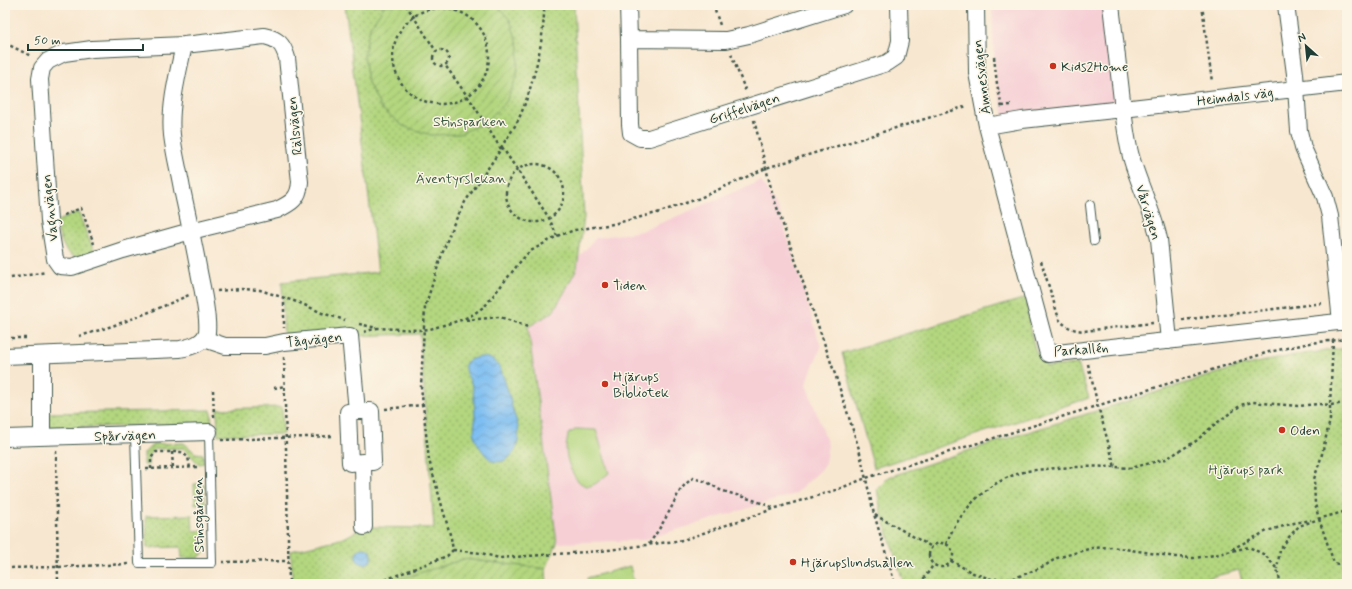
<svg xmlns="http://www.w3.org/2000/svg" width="1352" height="589" viewBox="0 0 1352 589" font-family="Mynerve,sans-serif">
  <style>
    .built { fill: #f6cfd5 }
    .grass { fill: url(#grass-dots); stroke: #698a5a }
    .garden { fill: url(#garden-furrows); stroke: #698a5a }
    .pitch { fill: #b3d67f; stroke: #698a5a }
    .water { fill: url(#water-waves); stroke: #4e7e93 }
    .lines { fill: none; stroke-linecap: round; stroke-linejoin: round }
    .service-casing { stroke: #40564b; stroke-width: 10 }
    .minor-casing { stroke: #40564b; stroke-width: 18 }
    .path { stroke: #40564b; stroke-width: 2.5; stroke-dasharray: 3 3; stroke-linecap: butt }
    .service { stroke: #fff; stroke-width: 8 }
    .minor { stroke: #fff; stroke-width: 16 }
    .poi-dot { fill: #c8321e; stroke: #fcf5e5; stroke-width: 1.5 }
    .labels { text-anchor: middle; stroke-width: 3; stroke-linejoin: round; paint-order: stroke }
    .poi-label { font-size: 14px; fill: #1f3d34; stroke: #fcf5e5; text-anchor: start }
    .street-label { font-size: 14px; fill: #1f3d34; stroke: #fcf5e5 }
    .park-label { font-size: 14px; fill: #3d5c43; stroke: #fcf5e5 }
  </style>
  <defs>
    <pattern id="grass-dots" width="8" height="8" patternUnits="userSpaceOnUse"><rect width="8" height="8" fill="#b3d67f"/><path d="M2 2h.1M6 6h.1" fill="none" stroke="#91af69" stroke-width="1.8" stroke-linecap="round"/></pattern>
    <pattern id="garden-furrows" width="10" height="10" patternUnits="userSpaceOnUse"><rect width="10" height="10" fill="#b3d67f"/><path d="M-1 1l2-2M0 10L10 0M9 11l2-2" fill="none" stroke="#91af69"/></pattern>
    <pattern id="water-waves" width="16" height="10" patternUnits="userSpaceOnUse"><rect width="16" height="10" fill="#7dbef2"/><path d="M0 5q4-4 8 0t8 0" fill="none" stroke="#669cc5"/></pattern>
  </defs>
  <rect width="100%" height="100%" fill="#fcf5e5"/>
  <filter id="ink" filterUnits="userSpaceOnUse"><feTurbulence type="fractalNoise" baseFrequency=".025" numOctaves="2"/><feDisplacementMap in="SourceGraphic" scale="8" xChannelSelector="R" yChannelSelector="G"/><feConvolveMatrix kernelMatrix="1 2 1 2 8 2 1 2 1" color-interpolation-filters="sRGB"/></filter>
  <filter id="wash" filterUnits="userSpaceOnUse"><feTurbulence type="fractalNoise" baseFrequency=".012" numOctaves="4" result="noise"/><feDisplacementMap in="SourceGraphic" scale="16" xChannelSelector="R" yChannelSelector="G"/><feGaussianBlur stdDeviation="0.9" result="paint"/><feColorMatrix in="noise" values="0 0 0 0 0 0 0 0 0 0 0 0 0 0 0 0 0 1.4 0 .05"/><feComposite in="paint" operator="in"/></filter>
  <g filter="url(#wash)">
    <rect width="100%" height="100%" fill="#f8e7d0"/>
    <path class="built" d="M992 5H1106L1115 101 1006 122 999 97 994 57Z
      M761 181 779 210 821 347 806 384 828 445 824 467 795 494 643 540 557 543 528 327 553 312 577 268 578 258 596 238 642 231Z"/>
    <path class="grass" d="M345 5H574L584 217 577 268 564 293 553 312 528 327 557 543 546 569 464 559 394 584H292L291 551 344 538 364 527 434 528 420 334 284 338 282 282 378 272Z
      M78 212 95 254C90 255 84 257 79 257 63 257 60 235 55 222Z
      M1026 298 1031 334 1036 352 1047 367 1078 364 1089 398 874 468 842 353Z
      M1347 348V584H1243L1239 570 1184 584H904L881 511 877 489 889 477 964 452 1241 366 1296 355Z
      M282 407 283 434 218 435 217 409Z
      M211 410 212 424 49 428 48 413Z
      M194 484H204L205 503 195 504Z
      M192 515 193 531 205 530 206 551 198 558H182L181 547 147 548 146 516Z"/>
    <path class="garden" d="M385 5H497L510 20 519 47 517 76 506 102 485 122 459 134 431 135 403 126 381 108 368 83 364 55 370 27Z
      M184 443 195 453 203 454 204 463 199 464 183 448 155 449 148 456 149 465H144V453L153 444Z
      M464 559 546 569 547 584H384Z"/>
    <path class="pitch" d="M577 429 596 430 609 473C603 477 595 487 587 486 574 484 566 460 566 449 566 444 568 438 568 434Z
      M630 566 634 584H588L587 578Z"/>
    <path class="water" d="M479 357C491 357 495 360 501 370 506 384 510 397 513 411 517 422 520 428 518 441 517 453 504 467 491 460 485 456 477 444 475 438 473 432 475 426 475 419 475 410 474 399 473 389 470 374 453 363 479 357Z
      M356 556a8 8 0 1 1 16 0a8 8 0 1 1-16 0Z"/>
  </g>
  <g filter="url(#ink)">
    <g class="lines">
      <g class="service-casing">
        <path id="service" d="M1090 205 1094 241
          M135 434 139 563H212L209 432"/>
      </g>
      <g class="minor-casing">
        <path id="minor" d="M628 5 629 39
          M844 5 749 35 726 40 629 39 630 124 631 133 640 138H649L887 63 896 57 900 41 899 5
          M976 5 977 73 987 126 1048 354 1347 321
          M1111 5 1123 109 1347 83
          M1286 5 1295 74 1299 131 1303 148 1325 197 1330 216 1341 322
          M987 126 1022 120 1123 109C1125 126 1127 144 1132 160 1140 187 1153 212 1159 239L1169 341
          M204 339 225 346H265L284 342 350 336 357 411 348 412 350 463 363 462 364 527
          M5 356 180 349C190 347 204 344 207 332 209 316 202 288 199 272 194 244 188 217 182 189 179 171 174 153 172 135 169 107 178 73 184 45L92 49 64 53 48 61 42 68 40 79 49 221 55 259 60 266 72 267 123 250 191 231 277 210C291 203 299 199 300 182L287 58C283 44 278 39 264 36L184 45
          M357 411H371L373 462H363
          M42 437V355
          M5 438 209 432"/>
      </g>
      <path class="path" d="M406 5 436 51
        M713 5 720 25
        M1202 5 1212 82
        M393 56a48 48 0 1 1 96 0a48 48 0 1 1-96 0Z
        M5 43 31 56
        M433 58a8 8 0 1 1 16 0a8 8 0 1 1-16 0Z
        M731 54 746 92
        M994 57 997 84 1002 108
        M1002 106 1011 105
        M754 120 773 196 837 380 859 449 874 514 895 584
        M502 147 549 218 557 236
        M501 148C507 137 515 128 520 116 533 86 545 38 544 5
        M506 193a29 29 0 1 1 58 0a29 29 0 1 1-58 0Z
        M64 215 81 208 94 244
        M1041 261 1059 319C1066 328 1074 330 1084 331L1153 323
        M5 279 46 272
        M217 291 241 289 260 290 300 303 322 313 345 320
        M284 297V328
        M466 320 500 317 528 327
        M1182 320 1324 303
        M359 324 377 328 420 330 430 329 461 320 472 315 485 306 520 262 529 252 557 236 575 230 613 224 657 213 700 198 766 168 967 106
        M364 332 377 328
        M79 336C117 326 153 311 189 295
        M5 338H26
        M1333 340 1330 405 1347 403
        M284 357 289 584
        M1088 364 1098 406 1115 467 1131 468 1166 459 1196 441 1214 425 1241 405 1252 402 1298 406 1318 404 1330 405V420L1321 458 1314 479 1315 504 1319 519 1299 526 1289 537 1280 550 1277 569
        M274 388 285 386
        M213 390 214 417
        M385 409 423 405
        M221 440 334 436
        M56 451 58 584
        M172 452 173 468
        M146 469 199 467
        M151 469V458L156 452H181L188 457 190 468
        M875 515 932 547
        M1318 519 1347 511
        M1319 519 1334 563 1347 566
        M929 555a12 12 0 1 1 24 0a12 12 0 1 1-24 0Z
        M649 544C656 534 663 523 669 512 678 496 677 490 693 478L707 482 720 490 753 500 775 508
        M946 544C960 510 987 481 1024 472 1030 470 1038 470 1045 469 1068 467 1092 466 1115 467
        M1232 549 1267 531 1294 523 1311 520
        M453 550 481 553 499 558 601 551 683 540 776 508 836 490 866 478 1269 352 1310 343 1347 339
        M951 561 973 573 991 579H1011L1028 573 1046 565 1057 558 1092 548 1112 547 1176 557 1194 558 1215 555 1249 547 1265 555 1277 569 1281 584
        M222 562 289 561
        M5 568 58 567 128 564
        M374 584 447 556 453 550 451 538 429 460 427 443 421 386 425 307 440 260 452 227 465 202 501 149 473 104 445 65
        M920 584 934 564"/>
      <use href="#service" class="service"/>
      <use href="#minor" class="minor"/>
    </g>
  </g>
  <g class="poi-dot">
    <circle cx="1053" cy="66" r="4"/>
    <circle cx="605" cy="285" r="4"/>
    <circle cx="605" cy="384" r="4"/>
    <circle cx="1282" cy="430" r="4"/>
    <circle cx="793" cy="562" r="4"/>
  </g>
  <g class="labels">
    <g class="poi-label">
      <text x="1061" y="71">Kids2Home</text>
      <text x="613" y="290">Tiden</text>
      <text x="613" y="381">Hjärups<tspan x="613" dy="16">Bibliotek</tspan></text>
      <text x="1290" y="435">Oden</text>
      <text x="801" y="567">Hjärupslundshallen</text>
    </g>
    <g class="street-label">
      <text transform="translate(981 77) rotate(-97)" y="5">Ämnesvägen</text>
      <text transform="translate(1235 96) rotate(-7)" y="5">Heimdals väg</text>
      <text transform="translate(744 108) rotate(-18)" y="5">Griffelvägen</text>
      <text transform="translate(294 126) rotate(-96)" y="5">Rälsvägen</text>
      <text transform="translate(49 208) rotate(-96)" y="5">Vagnvägen</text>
      <text transform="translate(1149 212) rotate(73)" y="5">Vårvägen</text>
      <text transform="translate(314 339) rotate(-6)" y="5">Tågvägen</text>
      <text transform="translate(1081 349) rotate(-4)" y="5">Parkallén</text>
      <text transform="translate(125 435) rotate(-2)" y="5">Spårvägen</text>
      <text transform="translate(198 515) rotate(-91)" y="5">Stinsgården</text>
    </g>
    <g class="park-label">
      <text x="470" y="126">Stinsparken</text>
      <text x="461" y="183">Äventyrslekan</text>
      <text x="1246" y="474">Hjärups park</text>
    </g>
  </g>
  <rect width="1352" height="589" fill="none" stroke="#fcf5e5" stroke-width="20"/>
  <g transform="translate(1306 46) rotate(333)" stroke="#fcf5e5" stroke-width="3" paint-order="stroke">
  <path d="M0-3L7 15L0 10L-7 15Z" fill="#1f3d34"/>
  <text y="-6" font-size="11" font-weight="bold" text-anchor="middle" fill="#1f3d34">N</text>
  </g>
  <path d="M28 44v6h115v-6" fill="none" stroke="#1f3d34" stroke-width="2"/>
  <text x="34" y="44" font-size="12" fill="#1f3d34" stroke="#fcf5e5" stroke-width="3" paint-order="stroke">50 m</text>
</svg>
